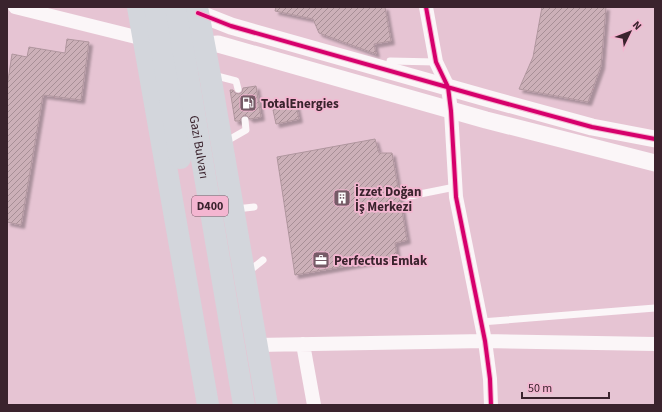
<svg xmlns="http://www.w3.org/2000/svg" width="662" height="412" viewBox="0 0 662 412" font-family="'Source Sans 3',sans-serif">
  <style>
    .building { fill: url(#building-hatch); stroke: #b0969e; filter: url(#shadow) }
    .lines { fill: none; stroke-linecap: round; stroke-linejoin: round }
    .service { stroke: #fbf6f8; stroke-width: 7 }
    .minor { stroke: #fbf6f8; stroke-width: 14 }
    .tertiary { stroke: #fbf6f8; stroke-width: 17 }
    .trunk { stroke: #d3d6dc; stroke-width: 22 }
    .cycleway-casing { stroke: #f4b6d1; stroke-width: 6 }
    .cycleway { stroke: #d6006c; stroke-width: 4 }
    .labels { text-anchor: middle; stroke-width: 3.5; stroke-linejoin: round; paint-order: stroke }
    .shield { fill: #f4b6d1; stroke: #724f5e; stroke-width: 1 }
    .shield-label { font-size: 12px; font-weight: bold; fill: #3a232d }
    .poi-label { font-size: 13px; font-weight: bold; fill: #3a232d; stroke: #f4b6d1; text-anchor: start }
    .street-label { font-size: 13px; fill: #3a232d; stroke: #f4b6d1 }
  </style>
  <defs>
    <pattern id="building-hatch" width="6" height="6" patternUnits="userSpaceOnUse"><rect width="6" height="6" fill="#ccb0b8"/><path d="M-1 1l2-2M0 6l6-6M5 7l2-2" fill="none" stroke="#a78f96"/></pattern>
    <filter id="shadow"><feDropShadow dx="3.5" dy="3.5" stdDeviation="1" flood-color="#0004"/></filter>
  </defs>
  <rect width="100%" height="100%" fill="#e6c4d3"/>
  <path class="building" d="M276 7H385L391 41 374 44 376 54 319 33 313 19 275 11Z
    M542 7H606L601 66 588 102 519 89 533 57Z
    M67 39 89 42 81 100 43 95 21 225 7 222V87L12 54 27 57 29 47 65 53Z
    M256 86 261 117 250 119 247 116 244 115 241 118 240 121H235L230 90H233L235 93 239 94 242 92 243 88Z
    M296 105 299 119 276 124 273 110Z
    M375 139 379 153H392L407 240 395 243 397 257 295 275 277 157Z"/>
  <g class="lines">
    <path class="service" d="M390 61 436 62
      M213 75 236 81 238 89
      M225 142 246 130 245 120
      M405 197 455 187
      M236 209 254 207
      M248 272 263 260
      M481 322 655 308"/>
    <path class="minor" d="M15 7 144 39
      M426 7 436 62 448 87 451 111 456 197 485 341 490 379 491 405
      M303 344 314 405
      M256 345 485 341 655 344"/>
    <path class="tertiary" d="M198 13 231 26 486 98 592 127 655 139
      M204 45 218 44 486 120 655 163"/>
    <g class="trunk">
      <path d="M138 7 208 405"/>
      <path d="M155 7 180 158"/>
      <path id="s1" d="M176 7 244 405"/>
      <path d="M197 7 211 81 267 405"/>
    </g>
    <g class="cycleway-casing">
      <path id="cycleway" d="M426 7 436 62 448 87 451 111 456 197 485 341 490 379 491 405
        M198 13 231 26 486 98 592 127 655 139"/>
    </g>
    <use href="#cycleway" class="cycleway"/>
  </g>
  <defs>
    <g id="fuel-square" transform="scale(0.9)"><rect x="-9" y="-9" width="18" height="18" rx="4" fill="#765b67" stroke="#f4b6d1"/><path d="M-5.5-6h7V0h2V4h1.3V-2.5L3-4.5l.8-.8L6-3V5H2.5V1h-1V6h-7ZM-4.2-4.7v3.2H.2V-4.7Z" fill="#fff"/></g>
    <g id="building-square" transform="scale(0.9)"><rect x="-9" y="-9" width="18" height="18" rx="4" fill="#765b67" stroke="#f4b6d1"/><path d="M-4-6H4V6H1V3H-1V6H-4ZM-2.5-4.3h1.7v1.8h-1.7ZM.8-4.3h1.7v1.8H.8ZM-2.5-1h1.7V.8h-1.7ZM.8-1h1.7V.8H.8Z" fill="#fff"/></g>
    <g id="office-square" transform="scale(0.9)"><rect x="-9" y="-9" width="18" height="18" rx="4" fill="#765b67" stroke="#f4b6d1"/><path d="M-6-3h4V-5.5h4V-3h4V5H-6ZM-1-4.5V-3h2v-1.5ZM-6 0V1H6V0Z" fill="#fff"/></g>
  </defs>
  <g fill-rule="evenodd">
    <use href="#fuel-square" x="248" y="103"/>
    <use href="#building-square" x="342" y="198"/>
    <use href="#office-square" x="321" y="260"/>
  </g>
  <g class="labels">
    <rect class="shield" x="192" y="196" width="36" height="20" rx="3"/>
    <g class="shield-label">
      <text x="210" y="210">D400</text>
    </g>
    <g class="poi-label">
      <text x="261" y="108">TotalEnergies</text>
      <text x="355" y="196">İzzet Doğan<tspan x="355" dy="15">İş Merkezi</tspan></text>
      <text x="334" y="265">Perfectus Emlak</text>
    </g>
    <g class="street-label">
      <text dy="5" stroke="none"><textPath href="#s1" startOffset="142">Gazi Bulvarı</textPath></text>
    </g>
  </g>
  <rect width="662" height="412" fill="none" stroke="#3a232d" stroke-width="16"/>
  <g transform="translate(630 32) rotate(47)" stroke="#f4b6d1" stroke-width="3" paint-order="stroke">
  <path d="M0-3L7 15L0 10L-7 15Z" fill="#3a232d"/>
  <text y="-6" font-size="11" font-weight="bold" text-anchor="middle" fill="#3a232d">N</text>
  </g>
  <path d="M522 392v6h87v-6" fill="none" stroke="#3a232d" stroke-width="2"/>
  <text x="528" y="392" font-size="12" fill="#3a232d" stroke="#f4b6d1" stroke-width="3" paint-order="stroke">50 m</text>
</svg>
